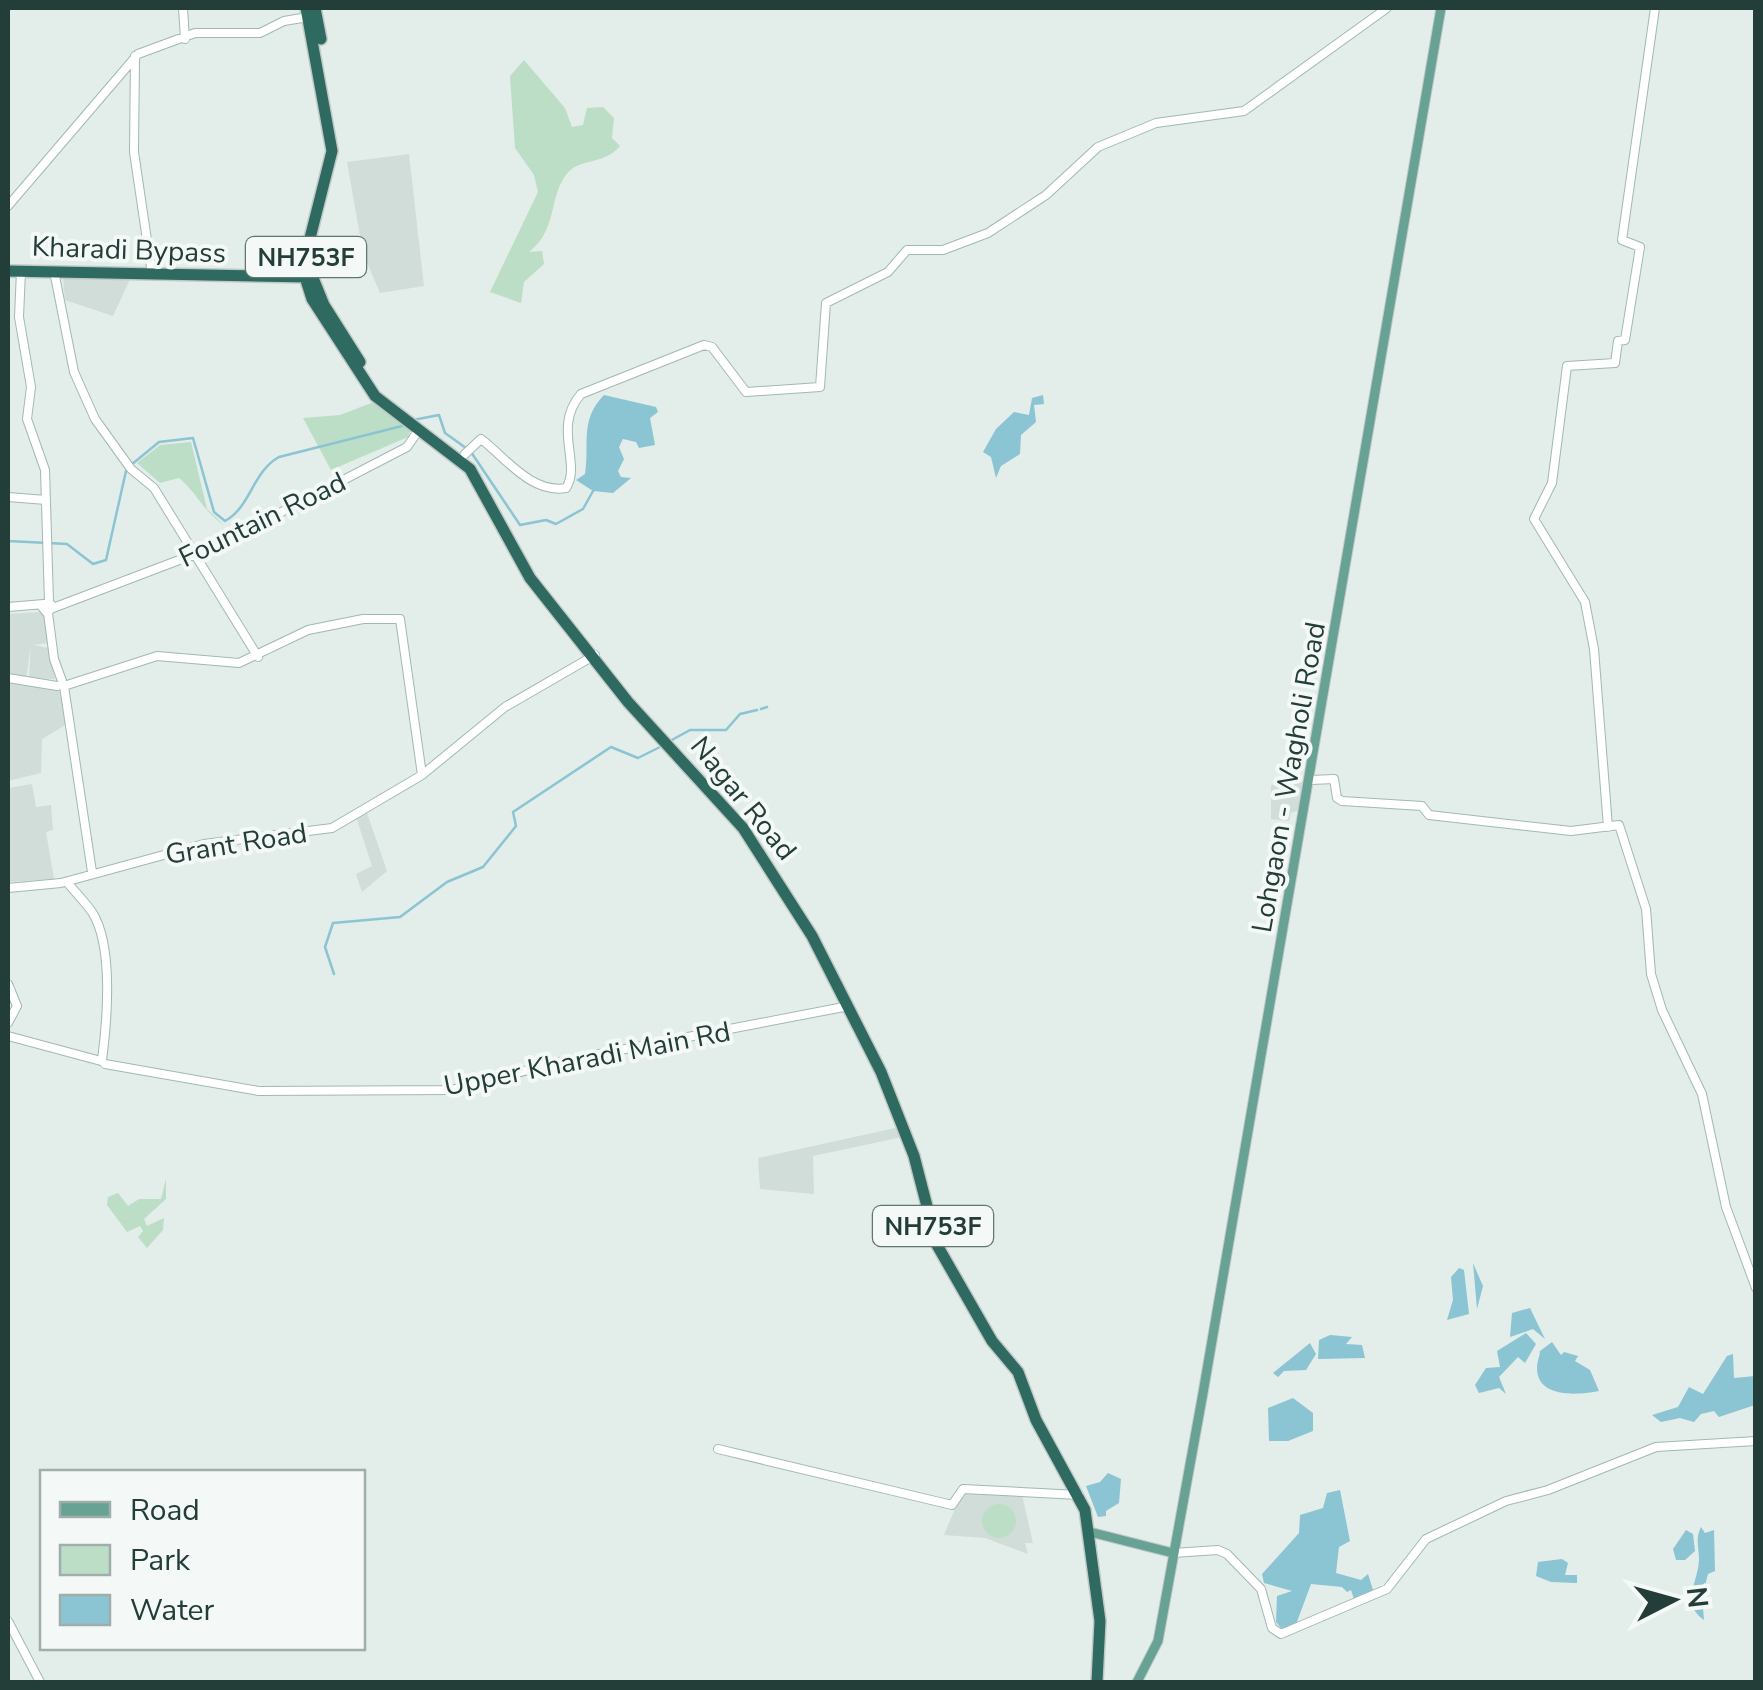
<svg xmlns="http://www.w3.org/2000/svg" width="1763" height="1690" viewBox="0 0 1763 1690" font-family="'Nunito Sans',sans-serif">
  <style>
    .built { fill: #d1ddd8 }
    .green { fill: #bcdec6 }
    .water { fill: #8bc4d2 }
    .lines { fill: none; stroke-linecap: round; stroke-linejoin: round }
    .stream { stroke: #8bc4d2; stroke-width: 2.5 }
    .secondary-casing { stroke: #a1b9b1; stroke-width: 10 }
    .primary-casing { stroke: #c1c9c7; stroke-width: 11 }
    .highway-casing { stroke: #c1c9c7; stroke-width: 14 }
    .secondary { stroke: #fff; stroke-width: 8 }
    .primary { stroke: #68a295; stroke-width: 9 }
    .highway { stroke: #2e6a60; stroke-width: 11 }
    .labels { text-anchor: middle; stroke-width: 8; stroke-linejoin: round; paint-order: stroke }
    .shield { fill: #f4f9f7; stroke: #627671; stroke-width: 2.5 }
    .shield-label { font-size: 25px; font-weight: bold; fill: #233e38 }
    .street-label { font-size: 28px; fill: #233e38; stroke: #f4f9f7 }
  </style>
  <rect width="100%" height="100%" fill="#e3ede9"/>
  <path class="built" d="M409 154 424 286 380 293 363 253 347 162Z
    M63 277H131L113 316 65 300Z
    M40 612 46 617 48 643 34 645 48 648 55 679 29 678 31 644 26 680 8 676V614Z
    M8 680 59 690 67 724 42 739 41 773 8 781Z
    M1306 782 1302 809 1291 813 1289 821 1271 819V785Z
    M32 784 36 807 51 805 53 830 46 832 54 879 8 882V788Z
    M366 810 387 871 362 892 356 874 372 866 356 817Z
    M900 1127 902 1137 813 1156 814 1194 760 1189 758 1158Z
    M962 1492 1022 1495 1033 1543H1025L1028 1554 985 1538 944 1535Z"/>
  <path class="green" d="M524 60 565 108 572 127 583 125 587 108 603 107 614 118 612 138 620 146C603 166 579 157 566 175 548 199 558 229 529 252L542 251 544 264 524 282 521 303 490 292 538 192 534 175 515 148 510 76Z
    M374 402 410 431 408 437 331 470 303 418 340 415Z
    M191 442 207 509 224 525C203 511 198 494 179 478L160 483 137 463 160 445Z
    M166 1179V1199L144 1219 147 1226 164 1218 163 1230 147 1248 138 1237 143 1231 140 1226 127 1232 107 1205 108 1197 118 1193 128 1206 139 1199H161Z
    M982 1521a17 17 0 1 1 34 0a17 17 0 1 1-34 0Z"/>
  <path class="water" d="M604 395 656 407 658 412 650 418 655 445 639 448 636 442 623 439 619 447 624 459 618 471 621 477 631 478 613 493 593 491 576 480 585 474C590 443 579 421 604 395Z
    M1043 395 1044 404 1034 405 1036 422 1021 435 1020 454 1001 466 996 478 991 457 983 452 996 429 1014 412 1029 415 1032 398Z
    M1473 1263 1483 1286 1477 1309Z
    M1459 1268 1464 1270 1469 1314 1447 1320 1453 1300 1451 1277Z
    M1530 1308 1545 1339 1533 1329 1510 1337 1512 1313Z
    M1526 1333 1536 1344 1525 1363 1518 1357 1499 1377 1506 1394 1499 1388 1479 1393 1475 1385 1486 1368 1500 1367 1497 1351Z
    M1330 1335 1352 1337 1346 1344 1362 1345 1365 1358 1318 1359 1319 1340Z
    M1552 1342 1561 1355 1564 1352 1578 1356 1575 1361 1590 1370 1599 1391C1579 1395 1536 1399 1537 1367 1537 1361 1540 1356 1540 1351Z
    M1310 1343 1316 1354 1306 1370 1284 1371 1278 1377 1273 1373Z
    M1733 1354 1734 1378 1755 1376V1405L1719 1417 1714 1411 1701 1414 1694 1422 1680 1418 1661 1422 1652 1415 1678 1407 1689 1387 1703 1394 1727 1356Z
    M1293 1398 1313 1413V1431L1288 1441H1269L1268 1408Z
    M1108 1473 1121 1479 1119 1503 1106 1511V1516L1098 1517 1086 1486 1100 1482Z
    M1340 1490 1350 1541 1339 1547 1336 1573 1361 1580 1368 1574 1373 1590 1354 1599 1351 1590 1347 1592 1342 1587 1311 1584 1295 1627 1281 1628 1276 1622 1277 1596 1292 1591 1264 1583 1262 1574 1299 1533 1300 1515 1323 1508 1327 1493Z
    M1701 1527 1705 1533 1714 1530 1715 1571 1708 1574 1702 1597 1704 1620C1680 1603 1698 1583 1699 1560 1699 1547 1695 1539 1701 1527Z
    M1686 1530 1693 1534 1695 1551 1685 1560H1676L1673 1549Z
    M1562 1559 1568 1563 1565 1575H1577V1583L1551 1582 1536 1576 1538 1562Z"/>
  <g class="lines">
    <path class="stream" d="M413 420 439 415 445 433 466 448
      M471 452 520 525 546 520 556 524 583 509 593 491
      M131 465 159 442 193 438 214 512 225 521C251 507 252 472 279 457L406 425
      M8 541 67 544 93 564 106 560 126 471
      M761 709 767 707
      M670 741 690 730H726L740 714 757 710
      M334 974 325 947 333 923 400 917 447 882 483 867 516 826 513 812 611 747 638 758 664 745"/>
    <g class="secondary-casing">
      <path id="secondary" d="M183 8 185 39
        M135 56 134 152 152 274
        M8 206 138 54 195 33H260L284 21 308 17
        M21 271 19 317 31 387 27 419 45 470 49 602 53 607 47 613 42 607 49 602
        M54 271 74 372 95 419 131 469 154 488 258 657
        M465 454 481 439C505 457 531 494 566 488 582 464 552 427 581 394L704 345 712 347 746 392 820 387 826 303 888 272 907 250H943L988 233 1046 195 1098 147 1156 123 1244 111 1387 8
        M8 497 46 500
        M8 607 44 604
        M53 608 216 546 407 447 418 431
        M48 613 54 659 62 681
        M8 678 57 686
        M64 686 157 656 239 663 308 630 363 619H400L422 775
        M64 686 92 872
        M1311 780 1334 779 1337 798 1342 801 1422 806 1429 815 1571 831 1619 825 1646 909 1651 974 1662 1010 1702 1094 1726 1207 1756 1288
        M1608 827 1594 649 1585 602 1534 519 1552 483 1567 366 1615 363 1618 341 1625 340 1640 247 1622 240 1655 8
        M67 882C75 892 85 902 92 912 114 946 107 1022 102 1060
        M8 888 61 883 204 844 332 828 422 775 505 707 595 655
        M8 984 17 1006 8 1023
        M8 1036 101 1061
        M105 1064 259 1091 451 1090 563 1061 849 1006
        M718 1449 952 1505 963 1489 1079 1495
        M1173 1553 1218 1550 1227 1554 1261 1589 1272 1628 1281 1634 1387 1589 1426 1539 1506 1501 1548 1490 1656 1447 1756 1441
        M8 1621 40 1682"/>
    </g>
    <g class="primary-casing">
      <path id="primary" d="M1090 1532 1173 1553
        M1137 1682 1158 1641 1203 1393 1441 8"/>
    </g>
    <g class="highway-casing">
      <path id="highway" d="M306 8 332 151 306 254 305 277 312 299 375 396 470 469 530 578 628 702 743 828 812 936 881 1072 914 1156 937 1245 992 1341 1018 1372 1036 1420 1085 1510 1100 1621 1097 1682
        M315 8 321 39
        M8 271 308 277
        M311 273 324 305 360 362"/>
    </g>
    <use href="#secondary" class="secondary"/>
    <use href="#primary" class="primary"/>
    <use href="#highway" class="highway"/>
  </g>
  <g class="labels">
    <g class="shield">
      <rect x="246" y="237" width="120" height="40" rx="8"/>
      <rect x="873" y="1206" width="120" height="40" rx="8"/>
    </g>
    <g class="shield-label">
      <text x="306" y="266">NH753F</text>
      <text x="933" y="1235">NH753F</text>
    </g>
    <g class="street-label">
      <text transform="translate(129 249) rotate(2)" y="10">Kharadi Bypass</text>
      <text transform="translate(262 519) rotate(-26)" y="10">Fountain Road</text>
      <text transform="translate(1288 777) rotate(-80)" y="10">Lohgaon - Wagholi Road</text>
      <text transform="translate(744 798) rotate(51)" y="10">Nagar Road</text>
      <text transform="translate(236 843) rotate(-9)" y="10">Grant Road</text>
      <text transform="translate(587 1058) rotate(-11)" y="10">Upper Kharadi Main Rd</text>
    </g>
  </g>
  <rect width="1763" height="1690" fill="none" stroke="#233e38" stroke-width="20"/>
  <rect x="40" y="1470" width="325" height="180" fill="#f4f9f7" stroke="#a0aeab" stroke-width="2.5"/>
  <rect x="60" y="1502" width="50" height="15" fill="#68a295" stroke="#a0aeab" stroke-width="2.5"/>
  <text x="130" y="1520" font-size="30" fill="#233e38">Road</text>
  <rect x="60" y="1545" width="50" height="30" fill="#bcdec6" stroke="#a0aeab" stroke-width="2.5"/>
  <text x="130" y="1570" font-size="30" fill="#233e38">Park</text>
  <rect x="60" y="1595" width="50" height="30" fill="#8bc4d2" stroke="#a0aeab" stroke-width="2.5"/>
  <text x="130" y="1620" font-size="30" fill="#233e38">Water</text>
  <g transform="translate(1673 1600) rotate(84)" stroke="#f4f9f7" stroke-width="8" paint-order="stroke">
  <path d="M0-8L18 38L0 25L-18 38Z" fill="#233e38"/>
  <text y="-15" font-size="28" font-weight="bold" text-anchor="middle" fill="#233e38">N</text>
  </g>
</svg>
